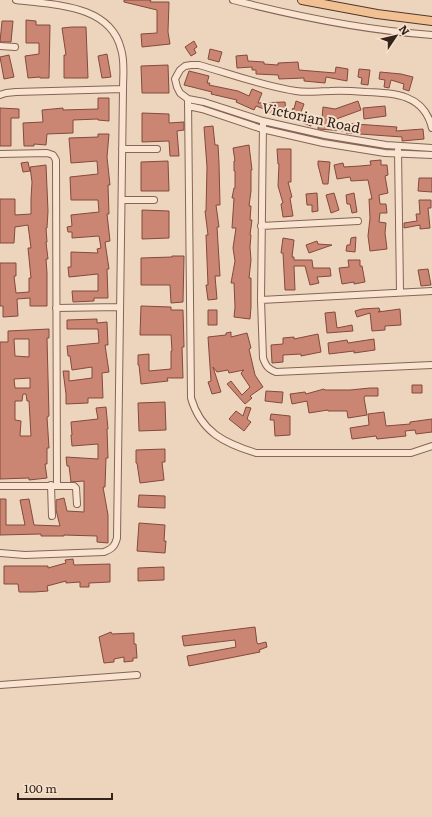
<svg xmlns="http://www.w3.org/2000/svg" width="432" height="817" viewBox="0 0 432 817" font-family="Literata,serif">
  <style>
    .building { fill: #cb8573; stroke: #834a3d; fill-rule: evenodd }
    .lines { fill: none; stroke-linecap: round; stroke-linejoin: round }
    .minor-casing { stroke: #846556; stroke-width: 8 }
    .major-casing { stroke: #52352b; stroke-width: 10 }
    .minor { stroke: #f8e4d0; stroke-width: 6 }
    .major { stroke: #f1c194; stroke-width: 8 }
    .labels { text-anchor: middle; stroke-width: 4; stroke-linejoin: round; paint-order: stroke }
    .street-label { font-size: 14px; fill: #34221b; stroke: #f4e1cc }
  </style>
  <rect width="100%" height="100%" fill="#edd5bd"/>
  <path class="building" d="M124 0H151L150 2H169L168 32 170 44 142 47 141 34 157 33V10L124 2Z
    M26 20 36 21V25H50L49 78H40V77L28 78 25 56 39 54V43H26Z
    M2 21H13L11 42H0Z
    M72 27H86L88 78H64V55H66L62 28Z
    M194 41 197 47 194 49 196 53 191 56 185 47Z
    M210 49 222 52 219 62 208 59Z
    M107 54 111 77 102 78 98 56Z
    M9 55 14 77 4 79 0 57Z
    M247 55 248 61 264 62V64L278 65V63L298 62 299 70 335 73 336 67 348 69 347 81 326 77 325 83 304 81V78L279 79 278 75 256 74V70H252V67L237 68 236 56Z
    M168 65 169 93H142L141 66Z
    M359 69 370 70 368 85 361 84 362 78 358 77Z
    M189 71 209 76 207 83H210L209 85 238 91 249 96 252 89 262 93 258 103 285 102 286 112 264 113V109L256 106 254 110 236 102 237 100 211 94 212 92 184 85Z
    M380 72 401 74 413 77 409 91 403 89 404 84 391 80 389 88 384 87 385 80 379 79Z
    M98 98H109V121L98 120V119L73 120V133L47 134 46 145 34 144V146H24L23 123 43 122 42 110 63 108V110L98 109Z
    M296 101 304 104 301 112 314 117 311 126 289 117 293 108 294 109Z
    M358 101 361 110 328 122 397 127 396 131 423 129 424 139 402 141V137L346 133V131L318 129 319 118H322L323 107 335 109Z
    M385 106 386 116 364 119 363 108Z
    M0 108 19 109V118H11V146H0Z
    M142 113 169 114V123L184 122V130L177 131 179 156H170L169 141 142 142Z
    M213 126 215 145H218L219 163 220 205H216L219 227H217L220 276H215L217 299 208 300 206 285H208L206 235H208L205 211H206L207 167 204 127Z
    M98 134H109L107 157 110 185H108L109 214H107L110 241 105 242 109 269H107L108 298H94V301L73 302 72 291H98V274L69 277 68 267H71V252L98 253 97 249 101 248 99 236 72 238V232H68L67 227 72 226 71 215 99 212 98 200H71L70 177 98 174 97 161 71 163 69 138 98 137Z
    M249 145 252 170H251V191L249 206H251L250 220H252L250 235H251L250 247 251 260 249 278H251V307L250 319 234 317 235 307 234 283H231L235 261 233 248 236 228H232L234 198H232L234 188H235V171H234V161H235L233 148Z
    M277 149H291V182H288L292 197 290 198 293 216 283 217 281 204 283 203 278 186 279 164H278Z
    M381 160V165H387L388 175 385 176 388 193 379 195 380 204H386L387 213H380L379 222 386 223 385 233 387 249 370 251 368 236 370 218 369 199H372L368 180 351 181 350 177 337 179 334 165 343 163 344 167 360 166 371 165 370 161Z
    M168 161 169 191H141V162Z
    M318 161 330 162 328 184H323L318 165Z
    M28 162 30 171 23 172 21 163Z
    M46 165 48 211 47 228H46L47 242H46L48 259H46L47 273V306H30V298L17 299 18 316 3 317V306H0V263H16V276H14L16 293 29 292V278H31L28 248H31L28 225 15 227 14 243H0V199H15V215L31 214V199L32 182 30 167Z
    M419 178H432V192L418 191Z
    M317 193 318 211 312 212V205H307L306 194Z
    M334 193 339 210 331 213 326 195Z
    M354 193 357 212 352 213 350 204H347L346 195Z
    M419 200H431V208H428L430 228 420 229V225L404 228V223L417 221 416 214H420Z
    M142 210 169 211V238L142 239Z
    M356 237 355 252 346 251 347 245H350L351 238Z
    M283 238 294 240 292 257H294V260H312L313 268H330L331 276 317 277 319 283 310 285 305 266H294L295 290H285L283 253H281Z
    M317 241 318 244 332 245 309 253 306 245Z
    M172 256H184L183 302 171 303 170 285H141V258L172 257Z
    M348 260H360V266H362L365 282 354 284V282L342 284 339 268 349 267Z
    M428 269 431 285 421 286 418 270Z
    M141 306 171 307V310H183L184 347H182L183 378H167L168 381 141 384 139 365H138V355L149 354V371L171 369V351H172L171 335H140Z
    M379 308 380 311 378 312 400 309 401 325 385 326V330L372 331 370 313 357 317 355 311 362 309Z
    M208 310H217V325H208Z
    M335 312 337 328 352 325 353 331 327 333 325 313Z
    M97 319V323L107 322 108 345H105L109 372 102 373 103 398H88V403L66 404V394L63 371H69V381L92 378V367L72 370 70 356H68L67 346 99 343 98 329H67V320Z
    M49 329V338H47L49 416 47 417 49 448H47V464H45L47 478 29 480V478L0 479V342H8V331ZM14 339H29V357L15 356ZM30 378V388H15L14 379ZM23 394H26L27 401H29L31 436H20L21 421 15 420V401H22Z
    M231 332V337L247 333 251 348 249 349 255 375 263 387 250 396 252 398 245 404 227 384 231 381 242 395 250 387 242 375 241 373 244 370 229 373 228 370 217 372 213 367 221 392 212 394 208 382 211 381 208 337 226 335V333Z
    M318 334 321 352 301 356V354L283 355V362L272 363 271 345 283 344V338L294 337V339Z
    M374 339 375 350 354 353V351L329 354 328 343 347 340 348 343Z
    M412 385H422V393H412Z
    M370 388H378V396H365L364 398 367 415 348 418 347 411H328V410L309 413 307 401 292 404 290 394 305 392 306 394 324 389 325 390H350Z
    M266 391 283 392 282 403 265 401Z
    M165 402 166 430 139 431 138 403Z
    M106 407 108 429H107L108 458H106L105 487H103L108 515V543L97 542V536L64 535V536H41V534L0 535V499H6V525H25L20 500 29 499 34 525 60 526 56 510V500L64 498 67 511 84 512V481L71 482 69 466H67L66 457 98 459V444L72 446 71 435H72L71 422 98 419 96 408Z
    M246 407 251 408 247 419 251 422 244 431 229 419 236 411 243 416Z
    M384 412 386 426 410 424V422L432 419V432L416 434 415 430 405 431 406 436 377 439 376 436 352 439 350 428 369 425 368 414Z
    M271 414 290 416V435L275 436 274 420H270Z
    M165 449V462H162L164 480 140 483 137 463H136V450Z
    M139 495 165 496V508L138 507Z
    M139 523 165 525 164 541H166L165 553 137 551Z
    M73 559 74 565 110 564V582L89 583V587H80V582L66 583V581L47 586 48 591 34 592H19L18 584H4V566H48V568L66 563 65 560Z
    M164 567V580L138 581V568Z
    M255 627 257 643 258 644 266 642 267 647 259 650 260 652 189 666 187 656 236 647 235 640 184 646 182 636Z
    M111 632 112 634 134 633V644H136L137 658H133V661L124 662V657L114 659V662L104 663 99 637Z"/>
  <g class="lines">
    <g class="minor-casing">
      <path id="minor" d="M233 0C299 17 364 30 432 35
        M0 46 15 47
        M0 95 6 93 16 92 123 89
        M188 99 191 398C201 432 224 443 256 453H411L432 446
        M188 106 202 109 262 129 323 143 385 153 432 155
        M263 121 261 300 263 358C266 366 268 369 276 372L432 365
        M432 128C424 94 394 93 366 92 354 91 342 90 330 91 319 91 307 93 296 91 263 86 231 74 199 65H191L185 66 180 70 175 79 177 87 180 93 188 99 204 102 263 121 325 135 386 145 432 148
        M122 149H157
        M398 150 400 292
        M0 154 47 153 53 155 56 160 57 485
        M122 200H154
        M261 226 358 221
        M261 300 432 291
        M56 308 120 307
        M51 485 52 516
        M0 486H74L76 488 77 504
        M0 553 25 555 104 552C112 549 115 546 117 538L123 89C123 76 125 61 121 49 110 4 53 5 16 0
        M0 685 137 675"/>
    </g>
    <g class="major-casing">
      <path id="major" d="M302 0 377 14 432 21"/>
    </g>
    <use href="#minor" class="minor"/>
    <use href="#major" class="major"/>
  </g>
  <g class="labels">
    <g class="street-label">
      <text transform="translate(311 118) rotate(12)" y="5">Victorian Road</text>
    </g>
  </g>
  <g transform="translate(396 36) rotate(55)" stroke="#f4e1cc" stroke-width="3" paint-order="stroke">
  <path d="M0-3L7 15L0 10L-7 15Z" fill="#34221b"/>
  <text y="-6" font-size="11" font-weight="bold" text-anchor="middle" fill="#34221b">N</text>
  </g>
  <path d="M18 793v6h94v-6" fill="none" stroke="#34221b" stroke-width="2"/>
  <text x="24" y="793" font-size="12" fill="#34221b" stroke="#f4e1cc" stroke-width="3" paint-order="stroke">100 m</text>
</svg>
